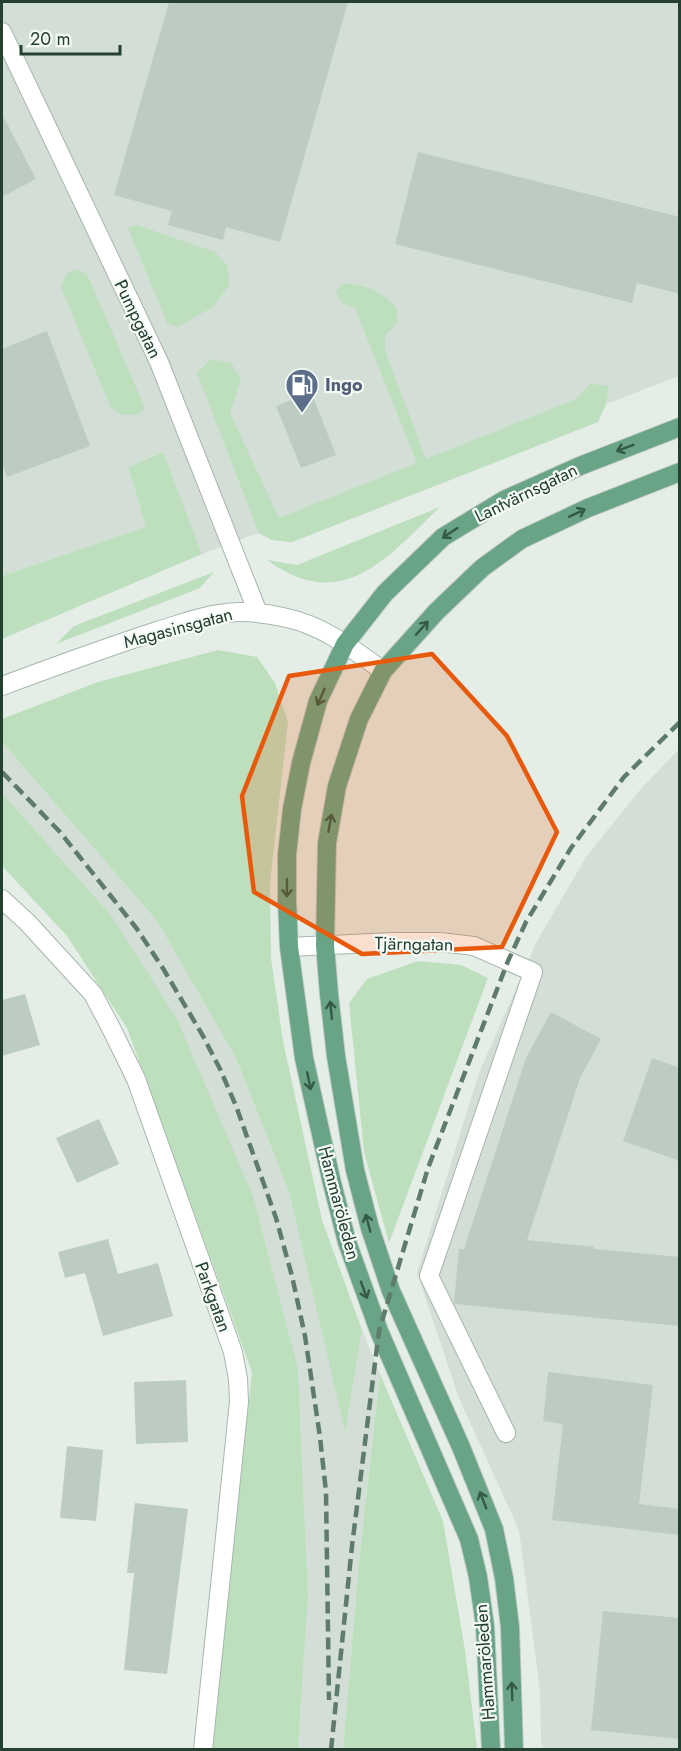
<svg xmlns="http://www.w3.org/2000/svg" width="681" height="1751" viewBox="0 0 681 1751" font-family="Jost,sans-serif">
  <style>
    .built { fill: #d2ded6 }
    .green { fill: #bddfbe }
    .building { fill: #bcccc2 }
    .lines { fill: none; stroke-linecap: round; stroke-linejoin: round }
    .minor-casing { stroke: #a6b6ad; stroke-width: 20 }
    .major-casing { stroke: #c1cac5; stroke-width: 20 }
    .minor { stroke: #fff; stroke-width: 18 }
    .major { stroke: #68a485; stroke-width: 18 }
    .rail { stroke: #5e7b6c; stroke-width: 4.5; stroke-dasharray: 12 6; stroke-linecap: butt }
    .oneway { stroke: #345946 }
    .marked { fill: #e8590c; fill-opacity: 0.2; stroke: #e8590c; stroke-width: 4.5; stroke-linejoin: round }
    .labels { text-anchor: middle; stroke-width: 4.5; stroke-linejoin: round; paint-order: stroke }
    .street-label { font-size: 18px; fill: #234031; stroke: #f5faf6 }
    .service-label { font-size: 18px; font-weight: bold; fill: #4e5e75; stroke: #f5faf6; text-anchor: start }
  </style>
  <rect width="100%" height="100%" fill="#e4eee7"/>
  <path class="built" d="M2 2H679V376L606 404 598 422 292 542 272 540 258 533 202 554 162 452 128 467 146 527 2 576Z
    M2 742 157 921 236 1058 289 1192 345 1429 362 1330 380 1374 359 1562 343 1749H298L308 1595 298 1368 253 1196 111 915 2 793Z
    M679 749V1749H544L541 1742 540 1691 519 1530 459 1398 417 1273 479 1073 536 943 586 857 639 791Z"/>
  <path class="green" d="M137 225 215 252 227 265 230 284 213 307 177 327 167 323 128 228Z
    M77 269 87 274 145 408 139 414 123 415 111 408 61 287 67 273Z
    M345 283C370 287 380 290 397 308V323L385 336V351L426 459 576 399 590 384 609 386 606 404 598 422 292 542 272 540 259 533 197 373 211 359 231 363 241 379 230 413 279 518 417 463 355 308 341 302 336 291Z
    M163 452 202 554 2 639V576L146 527 128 467Z
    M440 507C387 558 342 615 267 560L297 565Z
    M214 572 200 588 56 644 74 626Z
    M218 650 257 657 275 683 288 722 270 883 271 958 283 1041 322 1220 362 1330 345 1431 289 1192 236 1058 157 921 2 742V719L98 682Z
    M2 793 111 915 177 1019 253 1196 298 1368 308 1595 298 1749H211L252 1372 127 1028 67 936 2 866Z
    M418 961 461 965 488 978 389 1243 364 1152 349 1003 367 979Z
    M380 1374 443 1521 465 1650 477 1749H343L359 1562Z"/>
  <path class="building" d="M169 2H348L280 242 226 227 223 240 168 225 172 211 114 195Z
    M2 114 36 179 2 197Z
    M418 152 680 217V294L637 283 632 303 395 244Z
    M47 331 90 446 7 477 2 462V349Z
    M311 392 336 455 301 468 276 406Z
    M25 994 40 1045 2 1056V1000Z
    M551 1012 601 1039 580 1078 527 1240 594 1247V1249L680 1257V1326L455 1304 454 1302 459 1249H464L526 1058Z
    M652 1058 680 1068V1161L623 1141Z
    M99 1119 119 1164 77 1183 56 1138Z
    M108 1239 118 1274 158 1263 173 1316 103 1336 85 1273 65 1278 58 1252Z
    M548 1372 653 1385 639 1504 680 1509V1535L552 1520 563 1424 543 1421Z
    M186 1380 188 1442 136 1444 134 1382Z
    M67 1446 103 1450 96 1521 60 1518Z
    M135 1503 188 1509 167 1674 124 1670 134 1573H127Z
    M603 1611 680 1618V1739L591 1730Z"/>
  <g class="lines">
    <g class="minor-casing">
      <path id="minor" d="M2 32 159 362 258 613
        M2 686C53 667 105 648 157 631 178 625 198 617 219 614 241 610 266 613 287 618 324 626 354 650 383 671
        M2 899 27 922 93 994 112 1030 136 1079 233 1352 238 1379 239 1402 203 1750
        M289 947 392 942H440L474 946 533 972 429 1276 506 1433"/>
    </g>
    <g class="major-casing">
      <path id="major" d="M491 1750 485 1626 478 1577 469 1539 379 1331 347 1242 331 1179 304 1058 289 947 287 900V855L292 809 301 763 318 701 345 644 385 593 443 537 504 500 580 466 680 427
        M514 1750 510 1627 504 1578 494 1529 461 1447 391 1291 370 1228 355 1170 336 1056 329 994 325 945 327 843 337 786 359 719 383 671 436 612 482 568 522 539 588 508 680 472"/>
    </g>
    <use href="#minor" class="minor"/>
    <use href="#major" class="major"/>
    <path class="rail" d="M2 772 60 832 137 929 164 970 203 1036 220 1069 236 1106 276 1218 292 1276 305 1336 320 1437 326 1492 329 1700
      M331 1750 352 1546 379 1331 428 1168 508 961 526 922 571 848 624 777 680 722"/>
  </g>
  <defs><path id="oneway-shaft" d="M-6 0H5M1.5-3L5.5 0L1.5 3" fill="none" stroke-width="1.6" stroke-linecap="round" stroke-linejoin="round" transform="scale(1.5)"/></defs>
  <g class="oneway">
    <use href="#oneway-shaft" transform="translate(625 448) rotate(159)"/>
    <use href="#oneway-shaft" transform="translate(577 513) rotate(-25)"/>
    <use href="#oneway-shaft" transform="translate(450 533) rotate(147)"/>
    <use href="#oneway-shaft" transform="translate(422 628) rotate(-48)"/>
    <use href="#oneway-shaft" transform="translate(321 697) rotate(113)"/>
    <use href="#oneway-shaft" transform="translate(330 823) rotate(-80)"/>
    <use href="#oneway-shaft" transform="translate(287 888) rotate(90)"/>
    <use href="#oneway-shaft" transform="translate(331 1010) rotate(-96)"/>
    <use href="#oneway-shaft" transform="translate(309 1081) rotate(78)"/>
    <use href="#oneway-shaft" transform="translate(368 1223) rotate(-105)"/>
    <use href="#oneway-shaft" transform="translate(364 1290) rotate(70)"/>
    <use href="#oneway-shaft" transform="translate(483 1500) rotate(-111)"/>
    <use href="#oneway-shaft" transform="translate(512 1691) rotate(-92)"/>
  </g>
  <path class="marked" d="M432 654 507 736 557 832 502 947 362 954 254 892 242 796 289 676Z"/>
  <defs>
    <g id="fuel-pin" transform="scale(1.725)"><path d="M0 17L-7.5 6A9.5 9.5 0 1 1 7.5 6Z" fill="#5c6f8a" stroke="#f5faf6"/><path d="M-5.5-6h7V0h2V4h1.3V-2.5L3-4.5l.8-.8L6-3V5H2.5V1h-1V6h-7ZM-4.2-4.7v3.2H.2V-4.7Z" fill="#fff"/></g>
  </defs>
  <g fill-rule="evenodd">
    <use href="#fuel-pin" x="302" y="385"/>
  </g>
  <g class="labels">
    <g class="street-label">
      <text transform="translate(138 319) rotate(64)" y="6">Pumpgatan</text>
      <text transform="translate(526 493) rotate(-26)" y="6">Lantvärnsgatan</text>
      <text transform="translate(178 628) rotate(-15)" y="6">Magasinsgatan</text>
      <text transform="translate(414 944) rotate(1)" y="6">Tjärngatan</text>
      <text transform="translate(339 1203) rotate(75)" y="6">Hammaröleden</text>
      <text transform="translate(213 1297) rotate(70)" y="6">Parkgatan</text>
      <text transform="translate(485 1662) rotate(-94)" y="6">Hammaröleden</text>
    </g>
    <g class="service-label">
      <text x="325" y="391">Ingo</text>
    </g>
  </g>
  <rect width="681" height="1751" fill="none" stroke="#234031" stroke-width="6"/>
  <path d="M21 45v9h99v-9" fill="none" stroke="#234031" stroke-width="3"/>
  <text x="30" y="45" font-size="18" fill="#234031" stroke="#f5faf6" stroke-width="4.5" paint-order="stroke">20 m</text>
</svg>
